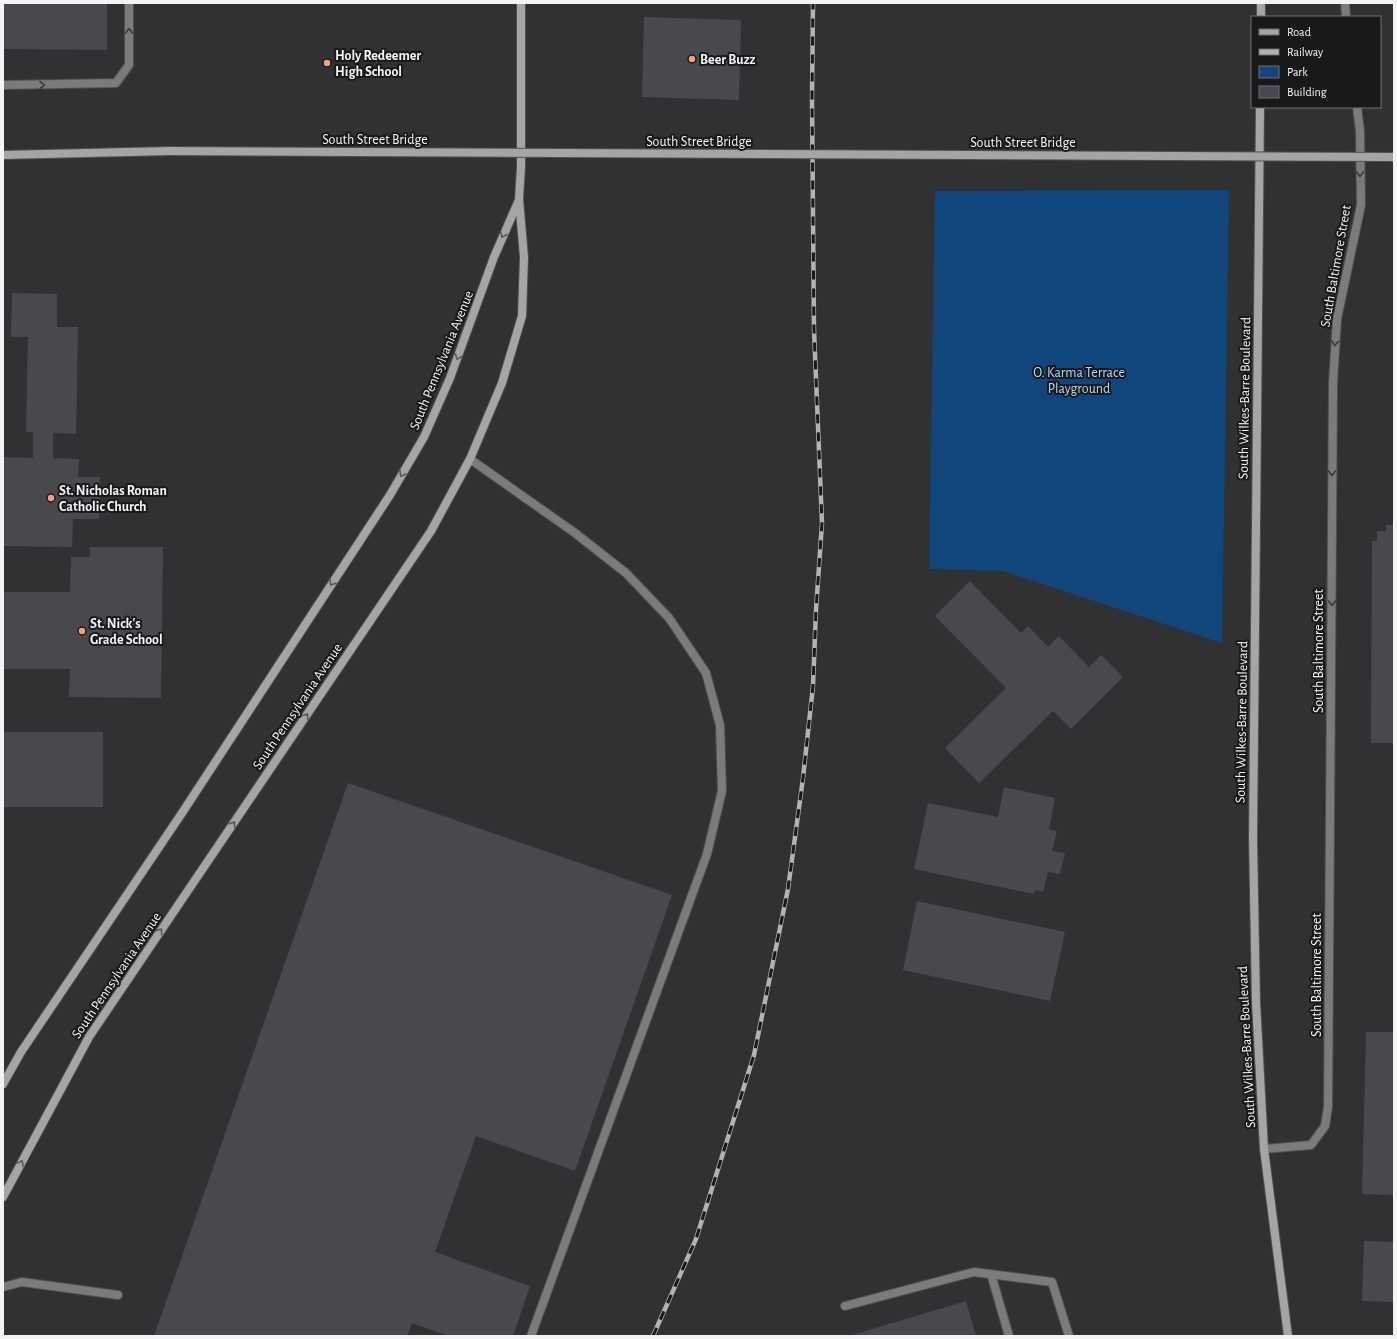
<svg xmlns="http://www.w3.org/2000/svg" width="1397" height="1339" viewBox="0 0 1397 1339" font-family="'Alegreya Sans',sans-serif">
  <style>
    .green { fill: #10467b }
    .building { fill: #48494c }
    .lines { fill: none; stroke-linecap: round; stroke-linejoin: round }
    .lane-casing { stroke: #4f5052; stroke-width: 10 }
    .street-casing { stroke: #4f5052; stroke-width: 10 }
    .secondary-casing { stroke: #4f5052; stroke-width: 10 }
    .lane { stroke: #7b7b7c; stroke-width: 8 }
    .street { stroke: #7b7b7c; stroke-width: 8 }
    .secondary { stroke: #a4a5a7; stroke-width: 8 }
    .rail-casing { stroke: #b2b3b5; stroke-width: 4.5 }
    .rail { stroke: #18191a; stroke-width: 3; stroke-dasharray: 9; stroke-linecap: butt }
    .secondary-bridge-casing { stroke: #4f5052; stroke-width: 10; stroke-linecap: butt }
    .secondary-bridge { stroke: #a4a5a7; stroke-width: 8 }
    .oneway { stroke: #3b3b3c }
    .oneway2 { stroke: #575859 }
    .poi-dot { fill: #f2a080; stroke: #18191a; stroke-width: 1.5 }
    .labels { text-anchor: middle; stroke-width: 4; stroke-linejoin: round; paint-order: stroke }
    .poi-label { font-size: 14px; font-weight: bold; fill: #f3f4f5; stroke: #18191a; text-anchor: start }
    .street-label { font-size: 14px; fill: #f3f4f5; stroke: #18191a }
    .park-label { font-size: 14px; fill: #b9d6f9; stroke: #18191a }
  </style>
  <rect width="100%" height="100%" fill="#303133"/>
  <path class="green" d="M1229 190 1222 643 1003 571 929 569 935 191Z"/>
  <path class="building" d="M3 3H107V50L3 49Z
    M644 17 741 20 739 100 642 97Z
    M12 293 57 294V327H78L76 434 53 433V458L79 459 78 477H100L99 519H73L72 547 3 546V457L33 458V432H26L28 337H11Z
    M1386 525H1394V743H1371L1372 541H1377V531H1386Z
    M90 547H163L161 698 69 697 70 669H3V592H70L71 557H90Z
    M970 581 1021 633 1028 626 1048 647 1059 636 1089 667 1101 655 1123 677 1071 729 1053 711 979 783 945 748 1006 688 935 616Z
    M3 732H103V807H3Z
    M348 783 672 895 575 1171 476 1136 435 1252 530 1286 513 1336H449L412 1323 407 1336H154Z
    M1004 787 1055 798 1049 829 1057 831 1052 851 1065 853 1060 874 1048 872 1043 892 1035 890 1034 894 914 869 928 803 998 817Z
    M917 901 1065 932 1050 1001 903 970Z
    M1366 1032H1394V1195L1362 1194Z
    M1364 1241 1394 1242V1302L1362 1301Z
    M966 1301 976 1336H849Z"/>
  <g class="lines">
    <g class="lane-casing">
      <path id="lane" d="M3 85 116 83 129 65V3
        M470 459 575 533 626 573 669 618 706 673 720 725 722 791 707 854 531 1336
        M991 1274 1009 1336
        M3 1287 22 1282 118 1295
        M845 1306 974 1272 1052 1282 1069 1336"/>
    </g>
    <g class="street-casing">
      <path id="street" d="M1345 3 1346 17
        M1264 1149 1311 1145 1325 1126 1328 1107 1333 383 1337 319 1361 205 1360 131 1357 107"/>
    </g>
    <g class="secondary-casing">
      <path id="secondary" d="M1261 17V3
        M1260 107 1253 838 1256 1002 1264 1149 1288 1336
        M3 155 170 151
        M3 1084 21 1052 182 813 390 495 424 437 450 378 494 257 519 200
        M3 1197 89 1037 431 531 470 459 502 383 522 316 524 257 519 199 521 167V3"/>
    </g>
    <use href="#lane" class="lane"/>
    <use href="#street" class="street"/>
    <use href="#secondary" class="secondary"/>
    <g class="rail-casing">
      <path id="rail" d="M653 1336 696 1239 754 1055 788 889 803 778 813 686 816 610 822 523 814 330 812 98 813 3"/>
    </g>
    <use href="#rail" class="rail"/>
    <g class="secondary-bridge-casing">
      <path id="secondary-bridge" d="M170 151 1394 157"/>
    </g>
    <use href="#secondary-bridge" class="secondary-bridge"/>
  </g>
  <defs><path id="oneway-chevron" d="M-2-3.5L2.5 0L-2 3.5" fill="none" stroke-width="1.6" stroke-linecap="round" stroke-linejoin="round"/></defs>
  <g class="oneway">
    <use href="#oneway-chevron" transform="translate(129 31) rotate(-89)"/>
    <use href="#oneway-chevron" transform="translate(42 85) rotate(-1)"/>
    <use href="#oneway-chevron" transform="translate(1360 174) rotate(89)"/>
    <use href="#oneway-chevron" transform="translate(1335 343) rotate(94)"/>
    <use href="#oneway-chevron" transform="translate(1332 473) rotate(90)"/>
    <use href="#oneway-chevron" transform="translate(1332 603) rotate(90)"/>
  </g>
  <g class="oneway2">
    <use href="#oneway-chevron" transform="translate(503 235) rotate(113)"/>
    <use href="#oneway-chevron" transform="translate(458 357) rotate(110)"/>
    <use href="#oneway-chevron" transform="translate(402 474) rotate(120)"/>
    <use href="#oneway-chevron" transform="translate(332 583) rotate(123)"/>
    <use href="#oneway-chevron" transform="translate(306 716) rotate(-56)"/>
    <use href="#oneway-chevron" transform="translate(233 824) rotate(-56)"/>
    <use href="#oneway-chevron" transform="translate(160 931) rotate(-56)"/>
    <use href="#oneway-chevron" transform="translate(21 1163) rotate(-62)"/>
  </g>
  <g class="poi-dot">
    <circle cx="692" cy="59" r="4"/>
    <circle cx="327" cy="63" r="4"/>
    <circle cx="51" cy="498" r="4"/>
    <circle cx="82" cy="631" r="4"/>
  </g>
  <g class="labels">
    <g class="poi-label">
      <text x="335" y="60">Holy Redeemer<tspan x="335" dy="16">High School</tspan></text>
      <text x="700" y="64">Beer Buzz</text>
      <text x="59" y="495">St. Nicholas Roman<tspan x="59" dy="16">Catholic Church</tspan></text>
      <text x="90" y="628">St. Nick's<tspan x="90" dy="16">Grade School</tspan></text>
    </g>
    <g class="street-label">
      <text x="375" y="144">South Street Bridge</text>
      <text x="699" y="146">South Street Bridge</text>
      <text x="1023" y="147">South Street Bridge</text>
      <text transform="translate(1335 266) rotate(-80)" y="5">South Baltimore Street</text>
      <text transform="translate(441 360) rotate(-68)" y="5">South Pennsylvania Avenue</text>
      <text transform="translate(1244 398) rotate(-89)" y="5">South Wilkes-Barre Boulevard</text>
      <text transform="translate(1318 651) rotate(-90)" y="5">South Baltimore Street</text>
      <text transform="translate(297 706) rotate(-56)" y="5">South Pennsylvania Avenue</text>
      <text transform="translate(1241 722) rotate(-89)" y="5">South Wilkes-Barre Boulevard</text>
      <text transform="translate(116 975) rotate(-56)" y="5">South Pennsylvania Avenue</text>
      <text transform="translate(1316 975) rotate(-90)" y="5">South Baltimore Street</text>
      <text transform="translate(1246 1047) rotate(-93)" y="5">South Wilkes-Barre Boulevard</text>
    </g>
    <g class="park-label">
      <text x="1079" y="377">O. Karma Terrace<tspan x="1079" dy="16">Playground</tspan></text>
    </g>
  </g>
  <rect width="1397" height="1339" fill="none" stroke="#f3f4f5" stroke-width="8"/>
  <rect x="1251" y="16" width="130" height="92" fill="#18191a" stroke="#707172"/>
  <rect x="1259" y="29" width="20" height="6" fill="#a4a5a7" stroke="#707172"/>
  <text x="1287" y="36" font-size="12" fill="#f3f4f5">Road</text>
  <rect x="1259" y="49" width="20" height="6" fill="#b2b3b5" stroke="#707172"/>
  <text x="1287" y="56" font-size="12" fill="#f3f4f5">Railway</text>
  <rect x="1259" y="66" width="20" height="12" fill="#10467b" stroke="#707172"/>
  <text x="1287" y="76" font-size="12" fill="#f3f4f5">Park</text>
  <rect x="1259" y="86" width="20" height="12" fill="#48494c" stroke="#707172"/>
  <text x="1287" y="96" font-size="12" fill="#f3f4f5">Building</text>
</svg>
